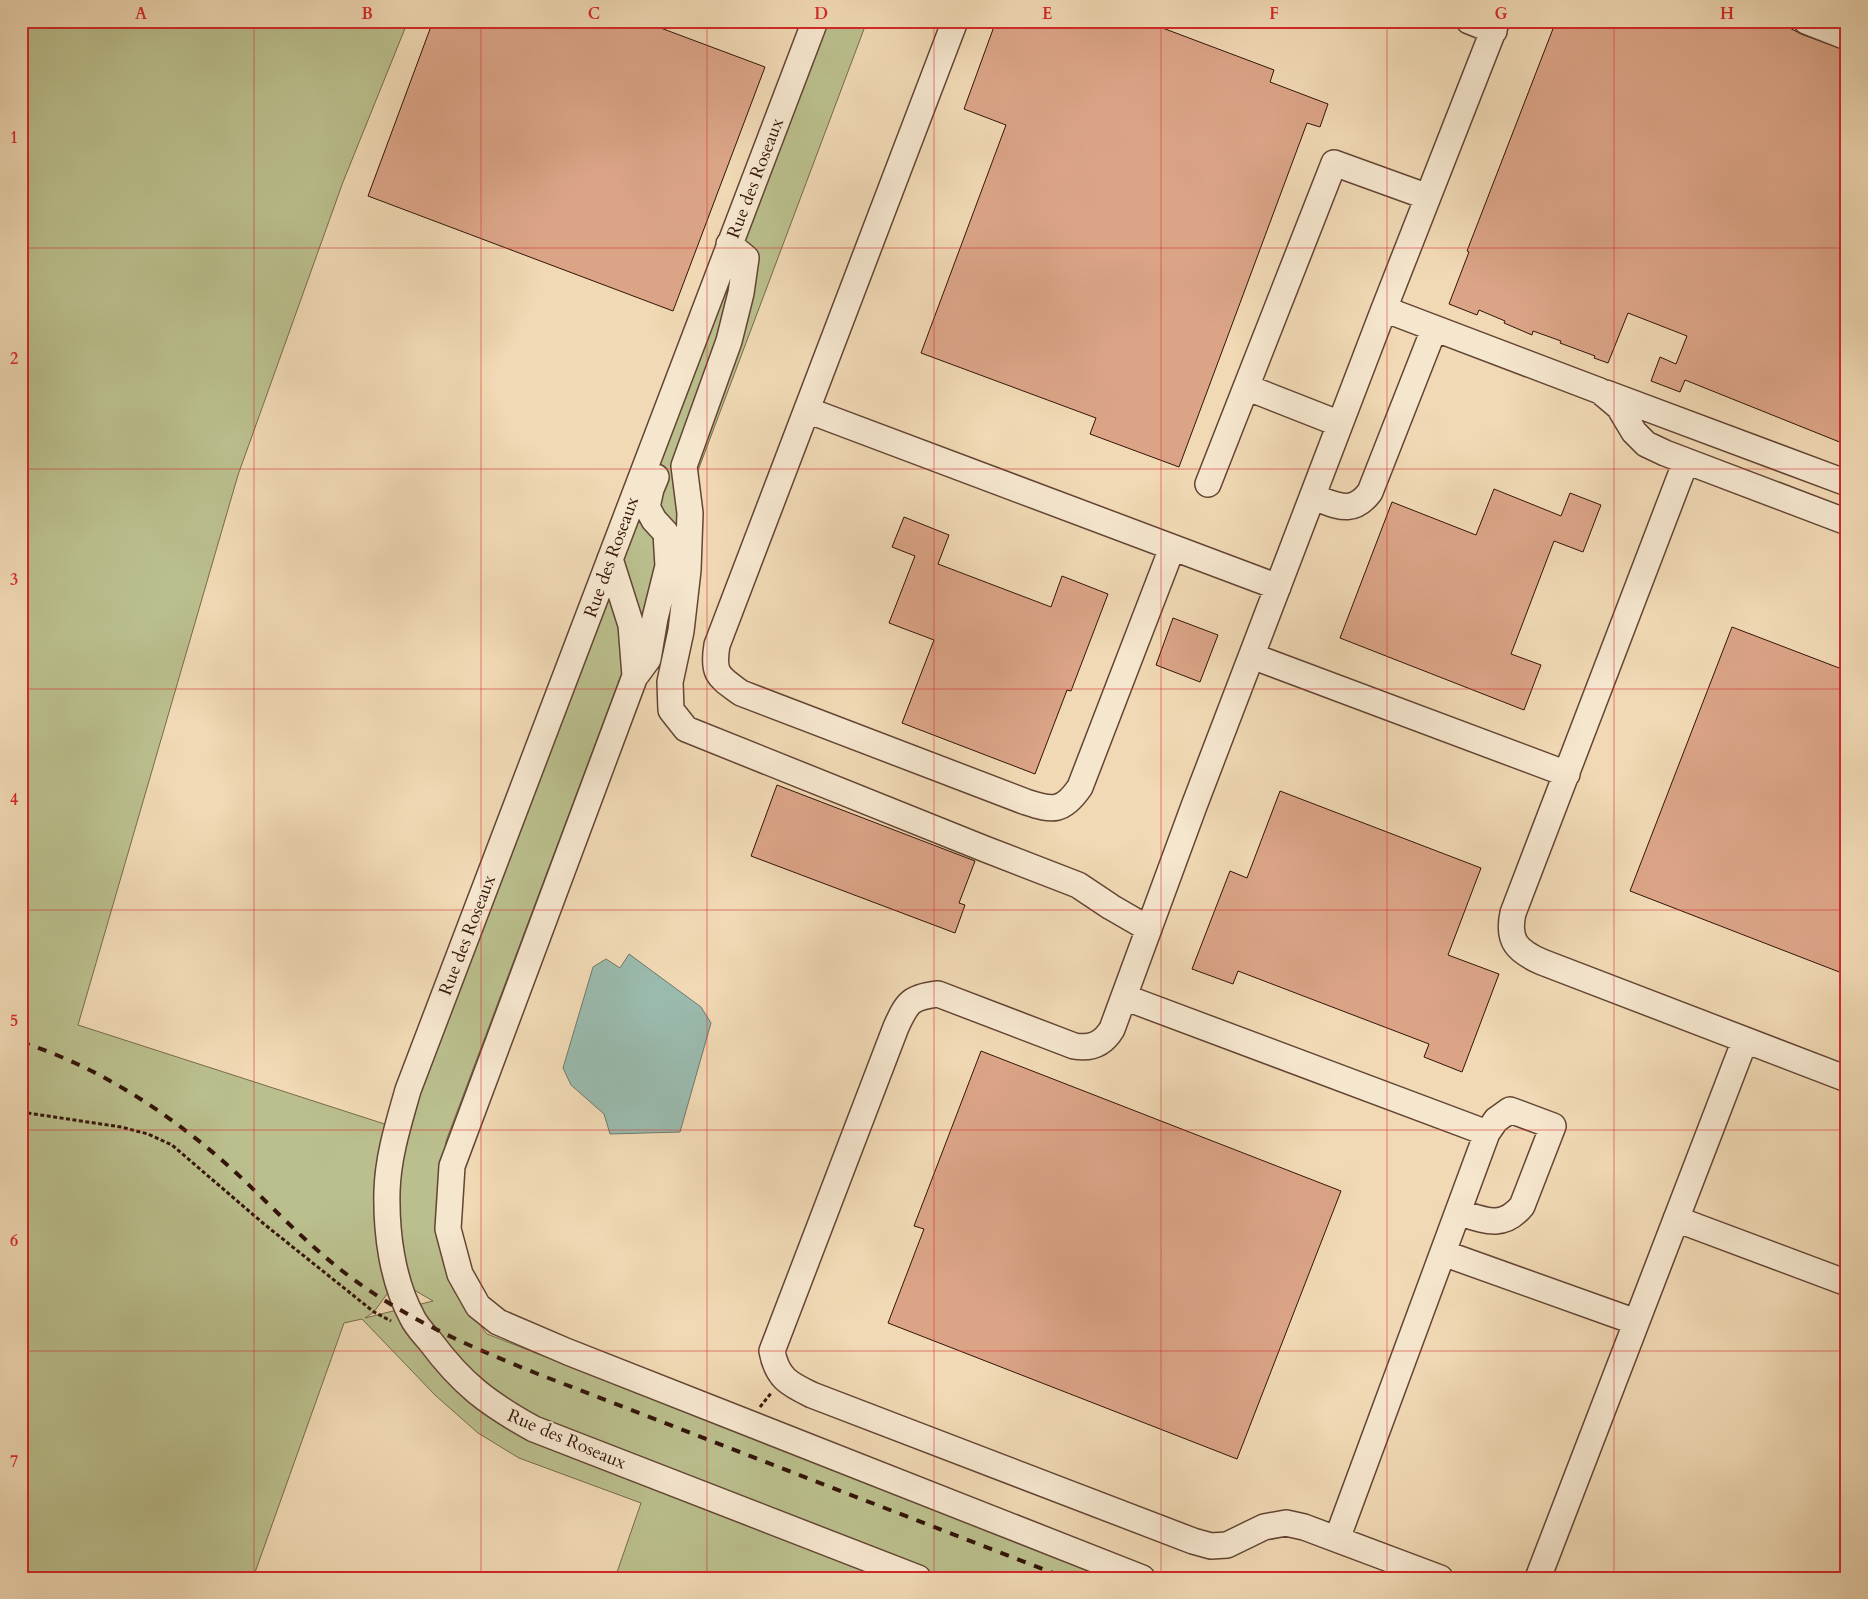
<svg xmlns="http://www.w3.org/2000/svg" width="1868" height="1599" viewBox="0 0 1868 1599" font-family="Cardo,serif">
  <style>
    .green { fill: #babf8d; stroke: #776a4a; fill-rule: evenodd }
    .water { fill: #9abaad; stroke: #71786b }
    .building { fill: #dba487; stroke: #341408 }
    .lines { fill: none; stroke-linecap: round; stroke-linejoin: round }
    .minor-casing { stroke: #634533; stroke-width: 28 }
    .path { stroke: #341408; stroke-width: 3; stroke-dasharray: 4 2.5; stroke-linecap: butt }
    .minor { stroke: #f5e6ce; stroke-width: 25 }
    .rail { stroke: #341408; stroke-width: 4; stroke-dasharray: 9 9; stroke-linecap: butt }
    .grid { fill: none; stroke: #d62828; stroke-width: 1; stroke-opacity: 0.55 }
    .labels { text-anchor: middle; stroke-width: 4; stroke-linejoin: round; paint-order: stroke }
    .street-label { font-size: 18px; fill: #341408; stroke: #f5e6ce }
    .neatline { fill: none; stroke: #d62828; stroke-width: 2 }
    .grid-label { font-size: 16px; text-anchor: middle; font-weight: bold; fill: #d62828 }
  </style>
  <rect width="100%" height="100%" fill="#f0d9b4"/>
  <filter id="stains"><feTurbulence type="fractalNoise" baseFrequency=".004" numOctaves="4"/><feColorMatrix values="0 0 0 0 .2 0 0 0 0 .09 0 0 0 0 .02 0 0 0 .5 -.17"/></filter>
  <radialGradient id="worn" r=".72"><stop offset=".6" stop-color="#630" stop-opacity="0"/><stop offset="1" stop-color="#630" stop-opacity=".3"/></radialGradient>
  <path class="green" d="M21 21H408L343 182 238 475 78 1025 397 1128 815 21H867L446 1141 439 1226 454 1291 487 1334 1110 1578H615L641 1503 519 1458 478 1433 435 1395 362 1319 344 1323 253 1578H21ZM397 1280 433 1301 365 1318 374 1312Z"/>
  <path class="water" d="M629 954 701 1007 711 1023 680 1132 610 1134 604 1114 571 1085 563 1068 593 967 606 959 620 968Z"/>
  <path class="building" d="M433 21H642L765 67 673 311 368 196Z
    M996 21H1144L1274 70 1270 82 1328 104 1320 127 1307 123 1179 467 1090 434 1096 418 921 353 1006 125 964 109Z
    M1556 21H1790L1788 27 1801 34 1847 51V445L1685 380 1680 392 1651 381 1660 357 1676 364 1687 336 1628 313 1608 363 1594 358 1595 356 1560 343 1561 341 1533 331 1532 335 1504 323 1505 321 1479 310 1477 315 1449 304 1469 252 1467 251Z
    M1494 489 1561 516 1570 493 1601 505 1583 552 1554 541 1511 654 1541 665 1524 710 1340 638 1392 502 1476 535Z
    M904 517 949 535 938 564 1051 607 1062 576 1108 594 1071 691 1067 690 1035 774 902 723 934 640 889 623 915 556 892 547Z
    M1173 618 1218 635 1200 682 1156 665Z
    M1732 627 1847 671V975L1630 891Z
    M777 785 975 861 959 903 965 905 955 933 751 856Z
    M1280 791 1481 868 1448 955 1499 974 1462 1072 1424 1057 1429 1044 1238 971 1233 984 1192 969 1230 871 1247 878Z
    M981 1051 1341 1191 1237 1459 888 1323 924 1229 914 1226Z"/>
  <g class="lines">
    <g class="minor-casing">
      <path id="minor" d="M815 21 408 1090C399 1122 388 1156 387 1191 386 1232 392 1280 412 1317 416 1326 424 1334 430 1341 462 1384 487 1403 534 1429L918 1578
        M955 21 717 645C712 675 719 677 741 693L1026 802C1053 811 1063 812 1080 787L1172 548
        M1469 21 1494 31
        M1497 21 1384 309 1600 391 1619 407 1634 432 1646 444 1665 453 1847 522
        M1806 21 1847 37
        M729 244 746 258 741 293 729 341 684 466 690 513 688 570 681 631 670 682 671 710 686 729 985 849 1078 885 1111 907 1149 929
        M1384 309 1194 806 1112 1029C1103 1044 1091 1049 1074 1046L938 994C910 997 907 1003 896 1027L772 1351C777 1378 789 1384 812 1395L1193 1541 1211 1546 1227 1545 1264 1527 1286 1523 1304 1527 1440 1578
        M1246 387 1340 424
        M1606 393 1847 483
        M807 410 1278 587
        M1686 461 1513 913C1507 941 1517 951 1542 962L1847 1079
        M1208 484 1334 163 1428 197
        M1312 497C1337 505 1352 516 1370 492L1434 329
        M610 559 631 625 635 676 452 1166 448 1229 460 1274 478 1306 498 1322 568 1352 1142 1578
        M1252 656 1567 774
        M637 674 648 659 655 618 668 566 666 533 654 520 647 507 651 489 656 477
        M1124 997 1487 1133
        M1676 1219 1847 1283
        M1443 1253 1636 1322
        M1337 1539 1487 1133 1496 1120 1510 1110 1553 1126 1522 1206C1502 1230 1484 1220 1458 1212
        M1538 1578 1745 1040"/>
    </g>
    <path class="path" d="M21 1112 121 1127 148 1134 172 1145 264 1224 374 1312 391 1321
      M760 1407 772 1392"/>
    <use href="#minor" class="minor"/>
    <path class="rail" d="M21 1042C100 1067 172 1115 233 1170 273 1207 309 1247 353 1279 410 1321 473 1348 538 1374L1066 1578"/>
  </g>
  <path class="grid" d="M254 21V1578M481 21V1578M707 21V1578M934 21V1578M1161 21V1578M1387 21V1578M1614 21V1578M21 248H1847M21 469H1847M21 689H1847M21 910H1847M21 1130H1847M21 1351H1847"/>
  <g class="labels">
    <g class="street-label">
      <text transform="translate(755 178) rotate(-69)" y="6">Rue des Roseaux</text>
      <text transform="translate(611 557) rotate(-70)" y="6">Rue des Roseaux</text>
      <text transform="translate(467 935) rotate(-69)" y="6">Rue des Roseaux</text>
      <text transform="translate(567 1439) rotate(23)" y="6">Rue des Roseaux</text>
    </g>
  </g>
  <rect width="1868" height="1599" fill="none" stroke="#f0d9b4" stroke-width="55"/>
  <rect x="28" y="28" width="1812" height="1544" class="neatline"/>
  <g class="grid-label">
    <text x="141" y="19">A</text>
    <text x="367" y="19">B</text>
    <text x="594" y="19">C</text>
    <text x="821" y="19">D</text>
    <text x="1047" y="19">E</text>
    <text x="1274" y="19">F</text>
    <text x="1501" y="19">G</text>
    <text x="1727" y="19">H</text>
    <text x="14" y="143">1</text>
    <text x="14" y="364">2</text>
    <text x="14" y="585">3</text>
    <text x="14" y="805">4</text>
    <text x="14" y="1026">5</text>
    <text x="14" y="1246">6</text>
    <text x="14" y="1467">7</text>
  </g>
  <rect width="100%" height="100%" filter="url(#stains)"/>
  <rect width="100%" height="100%" fill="url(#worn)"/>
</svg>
